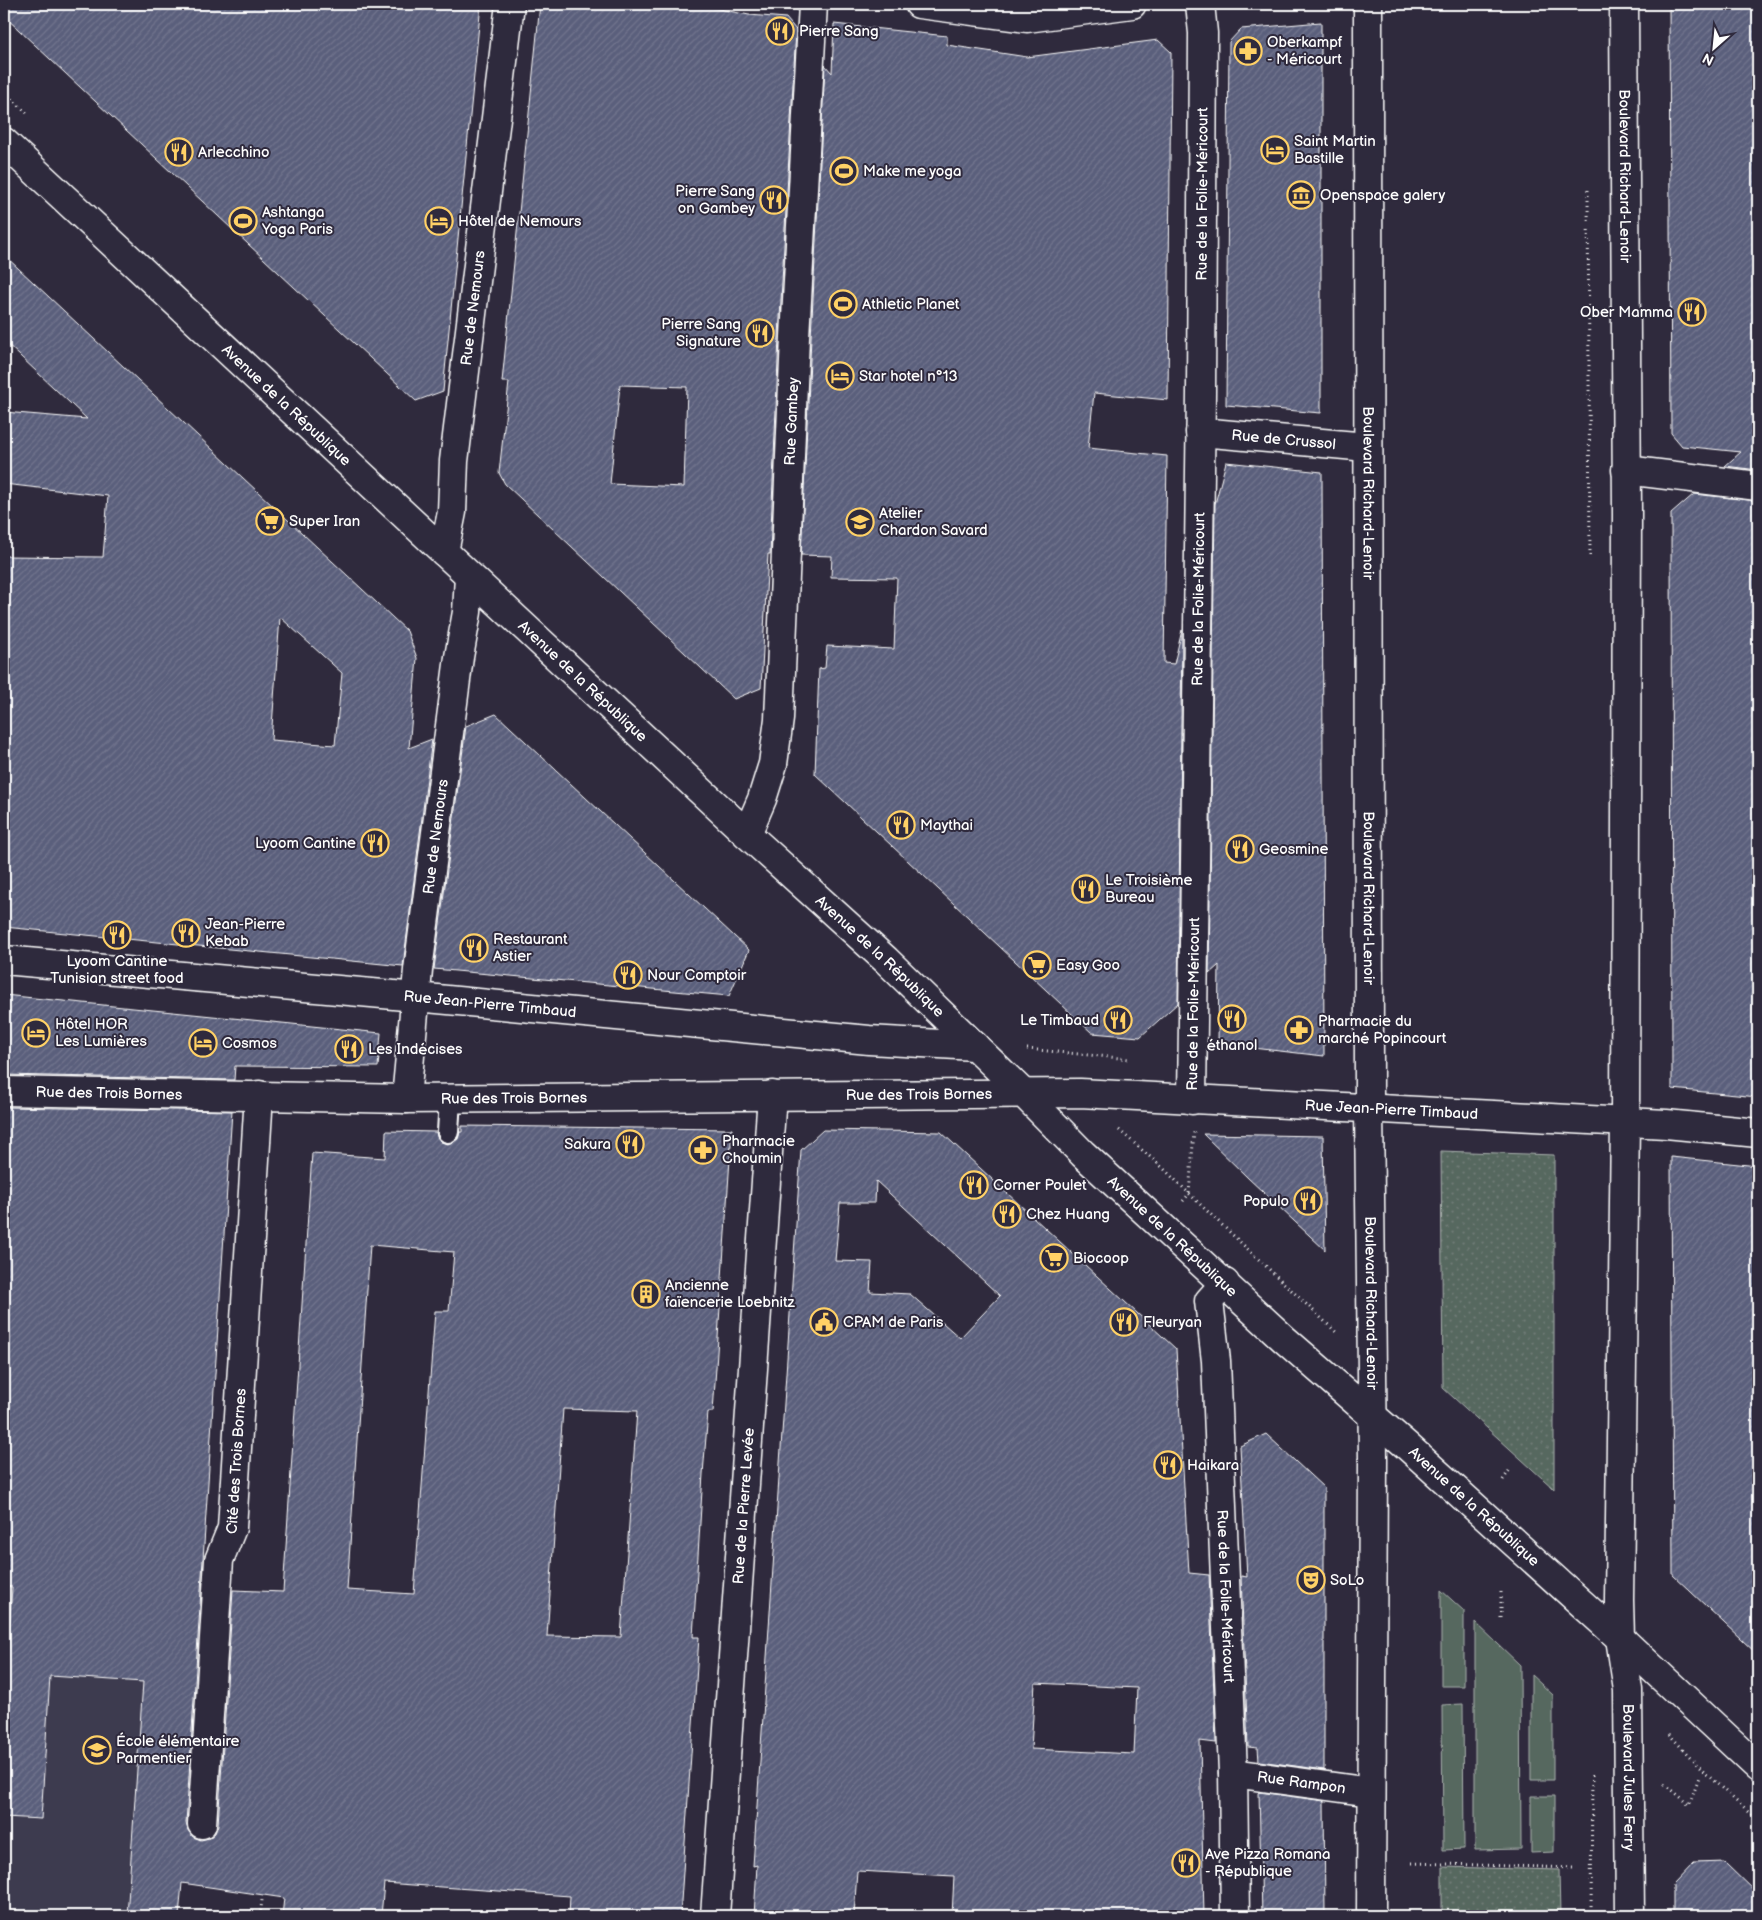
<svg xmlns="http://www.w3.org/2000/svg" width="1762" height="1920" viewBox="0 0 1762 1920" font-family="'Balsamiq Sans',sans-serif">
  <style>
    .built { fill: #3c3a50 }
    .grass { fill: #57675f; stroke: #abb3af }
    .park { fill: url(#park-dots); stroke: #abb3af }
    .building { fill: url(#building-hatch); stroke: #fff; fill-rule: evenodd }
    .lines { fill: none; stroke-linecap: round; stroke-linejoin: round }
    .lane-casing { stroke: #fff; stroke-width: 24 }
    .street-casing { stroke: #fff; stroke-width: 31 }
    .secondary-casing { stroke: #fff; stroke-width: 31 }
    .primary-casing { stroke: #fff; stroke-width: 31 }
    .path { stroke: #fff; stroke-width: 3; stroke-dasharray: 1 4; stroke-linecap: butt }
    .lane { stroke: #2f2a3d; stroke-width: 20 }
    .street { stroke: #2f2a3d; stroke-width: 28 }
    .secondary { stroke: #2f2a3d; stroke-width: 28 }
    .primary { stroke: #2f2a3d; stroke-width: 28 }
    .labels { text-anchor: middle; stroke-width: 4; stroke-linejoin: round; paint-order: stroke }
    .poi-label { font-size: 15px; fill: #fff; stroke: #2f2a3d; text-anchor: start }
    .street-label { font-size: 15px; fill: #fff; stroke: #2f2a3d }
  </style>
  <defs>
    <pattern id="park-dots" width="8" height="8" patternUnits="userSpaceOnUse" patternTransform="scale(1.25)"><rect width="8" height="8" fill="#57675f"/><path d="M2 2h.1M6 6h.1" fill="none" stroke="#707e77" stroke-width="1.8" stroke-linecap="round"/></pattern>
    <pattern id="building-hatch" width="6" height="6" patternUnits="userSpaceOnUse" patternTransform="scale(1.25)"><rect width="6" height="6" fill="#5a5e7b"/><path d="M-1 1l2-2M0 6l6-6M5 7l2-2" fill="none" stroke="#73768f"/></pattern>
  </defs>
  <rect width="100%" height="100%" fill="#2f2a3d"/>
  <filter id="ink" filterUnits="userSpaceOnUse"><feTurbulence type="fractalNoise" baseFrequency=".02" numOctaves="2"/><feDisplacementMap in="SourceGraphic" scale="10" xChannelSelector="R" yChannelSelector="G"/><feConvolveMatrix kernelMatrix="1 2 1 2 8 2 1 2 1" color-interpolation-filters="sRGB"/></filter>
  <g filter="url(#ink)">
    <path class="built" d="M4 1564 26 1565 196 1657 179 1916H4Z"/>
    <path class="grass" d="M1441 1590 1464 1611V1686H1441Z
      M1475 1622 1520 1665 1521 1849 1475 1850Z
      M1531 1675 1553 1695V1780H1531Z
      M1463 1704 1464 1849 1443 1850 1442 1705Z
      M1531 1796H1554V1852L1531 1853Z"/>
    <path class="park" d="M1441 1151 1554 1155V1489L1443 1388Z
      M1442 1867 1559 1870 1560 1916H1442Z"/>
    <path class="building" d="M4 4H481L443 391 416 401 4 16Z
      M540 4H694L749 15 786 18 796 30 779 336 770 554H768L761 688 734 699 505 484 499 473 509 382H502ZM620 385 687 387 684 487 610 484Z
      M1669 4H1758V470L1725 466 1741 452 1682 446 1671 433Z
      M1321 22V413L1226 405 1229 42 1241 29Z
      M834 24 947 36V45L1027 57 1158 40 1171 52 1168 400 1094 393 1088 448 1167 456 1164 663 1174 664 1182 630 1178 1003 1140 1037 1092 1033 815 774 819 669 825 668 827 646 894 649 897 578 831 577 832 556 801 555 811 338 825 65 832 73Z
      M4 255 407 631 417 658 409 748 432 739 403 966 4 927V556L103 557 108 496 4 484V412L87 419 4 341ZM280 617 342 673 335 745 271 740Z
      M1226 462 1322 472 1324 1056 1218 1044 1219 965 1209 974 1215 504Z
      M1694 494 1758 501V1097L1672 1089 1671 514Z
      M496 714 749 950 729 996 434 969 466 726Z
      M4 995 381 1033 378 1067 235 1066 234 1080 4 1075Z
      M4 1107 232 1111 186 1823 188 1830 193 1837 201 1840 209 1838 215 1833 218 1825 233 1590 283 1592 312 1153 385 1158 386 1131 436 1132 437 1137 441 1142 448 1144 458 1139 460 1132H462V1126L732 1129 713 1412H708L703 1474 693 1637H699L680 1916H569L570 1896 384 1883 381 1916H282L284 1898 182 1883 179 1916H127L143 1682 50 1676 41 1819 4 1817V1704L12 1587 4 1586ZM370 1245 454 1252 449 1311H435L414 1594 347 1590ZM563 1409 637 1411 621 1637 547 1636Z
      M823 1130 941 1132 1176 1349 1189 1573 1209 1575 1216 1743 1200 1741 1204 1916H952L954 1876 857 1871 854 1916H754L757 1865 753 1866 801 1150ZM876 1181 1000 1296 960 1338 910 1294 870 1292 872 1262 835 1261 840 1203H875ZM1035 1683 1137 1688 1134 1754 1031 1749Z
      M1203 1134 1323 1136 1325 1250 1248 1178Z
      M1671 1157 1758 1166V1655L1673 1575Z
      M1266 1434 1324 1488V1770L1259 1761 1258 1748 1248 1747 1241 1576 1247 1577 1240 1446Z
      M1259 1792 1324 1801 1325 1916H1262Z
      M1724 1862 1758 1895V1916H1673V1885L1694 1863Z"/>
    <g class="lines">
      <g class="lane-casing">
        <path id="lane" d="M448 1132 450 1099"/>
      </g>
      <g class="street-casing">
        <g id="street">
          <path d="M919 4 1027 18 1132 4"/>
          <path id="s1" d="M1200 432 1367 447"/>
          <path d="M1626 470 1758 486"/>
          <path id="s2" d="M444 552 452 512 454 461 510 4"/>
          <path id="s3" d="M747 834 762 799 773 764 779 719 795 337 813 4"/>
          <path id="s4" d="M4 960 416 997 869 1040 975 1046"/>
          <path id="s5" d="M4 1091 406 1099 1080 1093 1666 1124 1758 1133"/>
          <path id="s6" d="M406 1099 418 970 459 657 467 612 469 576"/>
          <path id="s7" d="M1192 1100 1201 393 1203 33 1200 4"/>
          <path id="s8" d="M1225 1283 1209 1301 1216 1361 1233 1773 1235 1916"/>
          <path id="s9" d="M1233 1773 1371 1792"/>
          <path id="s10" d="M202 1824 219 1560 232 1528 259 1095"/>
          <path id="s11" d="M715 1916 772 1095"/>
        </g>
      </g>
      <g class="secondary-casing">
        <g id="secondary">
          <path id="s12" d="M1368 4 1369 1109 1373 1459 1371 1916"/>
          <path id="s13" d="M1624 4 1627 514 1625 1122 1619 1600 1620 1638 1628 1690 1630 1916"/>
        </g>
      </g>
      <g class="primary-casing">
        <g id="primary">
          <path id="s14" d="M4 142 747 834 886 960 1023 1093 1083 1154 1284 1339 1406 1445 1620 1638 1758 1767"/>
        </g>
      </g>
      <path class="path" d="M4 92 29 115
        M1588 190 1590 559
        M1027 1049 1130 1059
        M1119 1130 1163 1168 1205 1209 1337 1333
        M1183 1201 1189 1194 1194 1132
        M1503 1480 1511 1468
        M1501 1592V1620
        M1669 1734 1703 1771 1758 1821
        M1664 1784 1689 1805 1699 1777
        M1412 1863 1575 1868
        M260 1916 262 1900
        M1591 1916 1592 1774"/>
      <use href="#lane" class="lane"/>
      <use href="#street" class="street"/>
      <use href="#secondary" class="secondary"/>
      <use href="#primary" class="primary"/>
    </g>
  </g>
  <defs>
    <g id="restaurant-ring" transform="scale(1.4375)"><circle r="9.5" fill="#2f2a3d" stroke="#ffd166" stroke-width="1.5"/><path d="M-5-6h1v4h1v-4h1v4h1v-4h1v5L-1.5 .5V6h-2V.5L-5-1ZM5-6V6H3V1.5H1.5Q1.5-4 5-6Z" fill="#ffd166"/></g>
    <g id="pharmacy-ring" transform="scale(1.4375)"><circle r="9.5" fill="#2f2a3d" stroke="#ffd166" stroke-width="1.5"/><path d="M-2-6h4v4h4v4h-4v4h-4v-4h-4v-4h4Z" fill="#ffd166"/></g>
    <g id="hotel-ring" transform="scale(1.4375)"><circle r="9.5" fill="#2f2a3d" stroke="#ffd166" stroke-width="1.5"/><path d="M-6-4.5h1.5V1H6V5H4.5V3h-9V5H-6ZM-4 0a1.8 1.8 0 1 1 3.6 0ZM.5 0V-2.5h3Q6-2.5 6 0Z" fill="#ffd166"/></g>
    <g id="stadium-ring" transform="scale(1.4375)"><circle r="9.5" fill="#2f2a3d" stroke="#ffd166" stroke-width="1.5"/><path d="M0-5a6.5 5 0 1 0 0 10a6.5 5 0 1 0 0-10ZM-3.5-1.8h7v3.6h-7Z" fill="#ffd166"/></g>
    <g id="museum-ring" transform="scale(1.4375)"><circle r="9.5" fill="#2f2a3d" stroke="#ffd166" stroke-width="1.5"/><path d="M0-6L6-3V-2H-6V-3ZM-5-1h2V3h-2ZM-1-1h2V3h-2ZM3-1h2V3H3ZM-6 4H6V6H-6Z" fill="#ffd166"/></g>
    <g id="supermarket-ring" transform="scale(1.4375)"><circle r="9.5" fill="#2f2a3d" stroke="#ffd166" stroke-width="1.5"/><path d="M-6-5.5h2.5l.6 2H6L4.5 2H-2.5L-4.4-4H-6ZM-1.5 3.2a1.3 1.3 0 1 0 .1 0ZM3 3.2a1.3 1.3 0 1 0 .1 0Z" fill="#ffd166"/></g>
    <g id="university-ring" transform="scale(1.4375)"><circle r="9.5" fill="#2f2a3d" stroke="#ffd166" stroke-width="1.5"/><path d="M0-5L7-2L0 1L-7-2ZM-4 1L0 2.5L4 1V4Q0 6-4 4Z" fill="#ffd166"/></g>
    <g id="building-ring" transform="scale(1.4375)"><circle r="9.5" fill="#2f2a3d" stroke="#ffd166" stroke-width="1.5"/><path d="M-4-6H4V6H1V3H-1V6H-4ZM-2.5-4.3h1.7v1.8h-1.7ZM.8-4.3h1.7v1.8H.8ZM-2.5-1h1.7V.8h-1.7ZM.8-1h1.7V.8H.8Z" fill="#ffd166"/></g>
    <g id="civic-ring" transform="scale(1.4375)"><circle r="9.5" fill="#2f2a3d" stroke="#ffd166" stroke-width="1.5"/><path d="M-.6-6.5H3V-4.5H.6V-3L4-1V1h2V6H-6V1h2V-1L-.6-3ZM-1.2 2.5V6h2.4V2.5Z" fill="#ffd166"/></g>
    <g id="theatre-ring" transform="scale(1.4375)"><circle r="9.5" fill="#2f2a3d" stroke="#ffd166" stroke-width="1.5"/><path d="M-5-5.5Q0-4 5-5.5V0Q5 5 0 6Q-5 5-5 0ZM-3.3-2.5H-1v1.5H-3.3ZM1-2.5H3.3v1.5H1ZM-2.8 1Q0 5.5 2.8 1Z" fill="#ffd166"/></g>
    <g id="school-ring" transform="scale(1.4375)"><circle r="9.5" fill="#2f2a3d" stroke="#ffd166" stroke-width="1.5"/><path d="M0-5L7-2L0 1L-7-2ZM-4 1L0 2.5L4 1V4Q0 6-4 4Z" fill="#ffd166"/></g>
  </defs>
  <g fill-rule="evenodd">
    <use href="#restaurant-ring" x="780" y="31"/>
    <use href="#pharmacy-ring" x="1248" y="51"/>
    <use href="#hotel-ring" x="1275" y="150"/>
    <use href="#restaurant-ring" x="179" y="152"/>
    <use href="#stadium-ring" x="844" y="171"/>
    <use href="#museum-ring" x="1301" y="195"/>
    <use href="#restaurant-ring" x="774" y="200"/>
    <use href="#stadium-ring" x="243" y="221"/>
    <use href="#hotel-ring" x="439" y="221"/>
    <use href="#stadium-ring" x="843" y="304"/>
    <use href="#restaurant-ring" x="1692" y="312"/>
    <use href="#restaurant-ring" x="760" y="333"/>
    <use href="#hotel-ring" x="840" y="376"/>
    <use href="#supermarket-ring" x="270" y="521"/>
    <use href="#university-ring" x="860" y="522"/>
    <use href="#restaurant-ring" x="901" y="825"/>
    <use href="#restaurant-ring" x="375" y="843"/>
    <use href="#restaurant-ring" x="1240" y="849"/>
    <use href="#restaurant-ring" x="1086" y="889"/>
    <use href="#restaurant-ring" x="186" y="933"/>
    <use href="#restaurant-ring" x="117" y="935"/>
    <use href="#restaurant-ring" x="474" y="948"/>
    <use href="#supermarket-ring" x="1037" y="965"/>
    <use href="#restaurant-ring" x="628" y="975"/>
    <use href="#restaurant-ring" x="1232" y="1019"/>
    <use href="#restaurant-ring" x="1118" y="1020"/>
    <use href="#pharmacy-ring" x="1299" y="1030"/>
    <use href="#hotel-ring" x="36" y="1033"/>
    <use href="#hotel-ring" x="203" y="1043"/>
    <use href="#restaurant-ring" x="349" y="1049"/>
    <use href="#restaurant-ring" x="630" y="1144"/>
    <use href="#pharmacy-ring" x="703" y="1150"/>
    <use href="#restaurant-ring" x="974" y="1185"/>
    <use href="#restaurant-ring" x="1308" y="1201"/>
    <use href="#restaurant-ring" x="1007" y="1214"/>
    <use href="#supermarket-ring" x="1054" y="1258"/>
    <use href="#building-ring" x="646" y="1294"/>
    <use href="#civic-ring" x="824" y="1322"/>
    <use href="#restaurant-ring" x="1124" y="1322"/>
    <use href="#restaurant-ring" x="1168" y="1465"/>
    <use href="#theatre-ring" x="1311" y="1580"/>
    <use href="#school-ring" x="97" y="1750"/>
    <use href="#restaurant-ring" x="1186" y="1863"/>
  </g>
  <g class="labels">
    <g class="poi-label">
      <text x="799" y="36">Pierre Sang</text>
      <text x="1267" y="47">Oberkampf<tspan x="1267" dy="17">- Méricourt</tspan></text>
      <text x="1294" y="146">Saint Martin<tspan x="1294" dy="17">Bastille</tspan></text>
      <text x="198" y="157">Arlecchino</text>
      <text x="863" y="176">Make me yoga</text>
      <text x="755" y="196" text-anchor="end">Pierre Sang<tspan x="755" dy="17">on Gambey</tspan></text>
      <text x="1320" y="200">Openspace galery</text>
      <text x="262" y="217">Ashtanga<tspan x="262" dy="17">Yoga Paris</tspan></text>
      <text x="458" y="226">Hôtel de Nemours</text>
      <text x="862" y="309">Athletic Planet</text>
      <text x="1673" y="317" text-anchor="end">Ober Mamma</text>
      <text x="741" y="329" text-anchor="end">Pierre Sang<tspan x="741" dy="17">Signature</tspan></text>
      <text x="859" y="381">Star hotel n°13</text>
      <text x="879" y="518">Atelier<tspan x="879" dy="17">Chardon Savard</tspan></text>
      <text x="289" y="526">Super Iran</text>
      <text x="920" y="830">Maythai</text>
      <text x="356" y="848" text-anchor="end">Lyoom Cantine</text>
      <text x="1259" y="854">Geosmine</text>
      <text x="1105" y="885">Le Troisième<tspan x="1105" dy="17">Bureau</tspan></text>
      <text x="205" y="929">Jean-Pierre<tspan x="205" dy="17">Kebab</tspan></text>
      <text x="493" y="944">Restaurant<tspan x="493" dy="17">Astier</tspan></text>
      <text x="117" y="966" text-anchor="middle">Lyoom Cantine<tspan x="117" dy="17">Tunisian street food</tspan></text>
      <text x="1056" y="970">Easy Goo</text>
      <text x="647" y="980">Nour Comptoir</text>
      <text x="1099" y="1025" text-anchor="end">Le Timbaud</text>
      <text x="1318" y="1026">Pharmacie du<tspan x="1318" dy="17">marché Popincourt</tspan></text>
      <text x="55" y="1029">Hôtel HOR<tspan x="55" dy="17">Les Lumières</tspan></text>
      <text x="222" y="1048">Cosmos</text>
      <text x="1232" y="1050" text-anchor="middle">éthanol</text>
      <text x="368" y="1054">Les Indécises</text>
      <text x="722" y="1146">Pharmacie<tspan x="722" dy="17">Choumin</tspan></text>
      <text x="611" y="1149" text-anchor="end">Sakura</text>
      <text x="993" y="1190">Corner Poulet</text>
      <text x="1289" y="1206" text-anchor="end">Populo</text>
      <text x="1026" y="1219">Chez Huang</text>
      <text x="1073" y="1263">Biocoop</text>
      <text x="665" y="1290">Ancienne<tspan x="665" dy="17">faïencerie Loebnitz</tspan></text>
      <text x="843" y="1327">CPAM de Paris</text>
      <text x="1143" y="1327">Fleuryan</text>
      <text x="1187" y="1470">Haikara</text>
      <text x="1330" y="1585">SoLo</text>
      <text x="116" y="1746">École élémentaire<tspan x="116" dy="17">Parmentier</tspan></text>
      <text x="1205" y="1859">Ave Pizza Romana<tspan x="1205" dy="17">- République</tspan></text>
    </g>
    <g class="street-label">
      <text dy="5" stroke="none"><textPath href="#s13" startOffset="172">Boulevard Richard-Lenoir</textPath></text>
      <text dy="5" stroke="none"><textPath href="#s7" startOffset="906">Rue de la Folie-Méricourt</textPath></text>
      <text dy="5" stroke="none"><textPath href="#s2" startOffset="246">Rue de Nemours</textPath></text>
      <text dy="5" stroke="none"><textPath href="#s14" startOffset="386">Avenue de la République</textPath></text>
      <text dy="5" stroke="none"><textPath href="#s3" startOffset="418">Rue Gambey</textPath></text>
      <text dy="5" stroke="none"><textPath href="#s1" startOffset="84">Rue de Crussol</textPath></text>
      <text dy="5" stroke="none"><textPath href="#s12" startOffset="489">Boulevard Richard-Lenoir</textPath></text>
      <text dy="5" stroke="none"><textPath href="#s7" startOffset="501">Rue de la Folie-Méricourt</textPath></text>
      <text dy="5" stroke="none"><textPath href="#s14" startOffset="791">Avenue de la République</textPath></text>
      <text dy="5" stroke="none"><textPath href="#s6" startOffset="264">Rue de Nemours</textPath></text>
      <text dy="5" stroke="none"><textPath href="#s12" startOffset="894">Boulevard Richard-Lenoir</textPath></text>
      <text dy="5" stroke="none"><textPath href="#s14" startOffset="1196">Avenue de la République</textPath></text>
      <text dy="5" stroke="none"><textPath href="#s4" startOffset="488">Rue Jean-Pierre Timbaud</textPath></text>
      <text dy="5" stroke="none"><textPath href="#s7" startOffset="96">Rue de la Folie-Méricourt</textPath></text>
      <text dy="5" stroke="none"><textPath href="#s5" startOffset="105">Rue des Trois Bornes</textPath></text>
      <text dy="5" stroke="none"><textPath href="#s5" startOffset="915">Rue des Trois Bornes</textPath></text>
      <text dy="5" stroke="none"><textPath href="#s5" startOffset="510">Rue des Trois Bornes</textPath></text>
      <text dy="5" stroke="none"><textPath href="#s5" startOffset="1388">Rue Jean-Pierre Timbaud</textPath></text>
      <text dy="5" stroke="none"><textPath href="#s14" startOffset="1601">Avenue de la République</textPath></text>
      <text dy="5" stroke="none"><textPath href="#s12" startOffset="1299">Boulevard Richard-Lenoir</textPath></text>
      <text dy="5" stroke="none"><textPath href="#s10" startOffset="366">Cité des Trois Bornes</textPath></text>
      <text dy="5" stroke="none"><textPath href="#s11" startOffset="411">Rue de la Pierre Levée</textPath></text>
      <text dy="5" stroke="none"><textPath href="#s14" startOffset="2006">Avenue de la République</textPath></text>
      <text dy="5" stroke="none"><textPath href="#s8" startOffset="320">Rue de la Folie-Méricourt</textPath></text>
      <text dy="5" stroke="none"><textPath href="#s13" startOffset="1774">Boulevard Jules Ferry</textPath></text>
      <text dy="5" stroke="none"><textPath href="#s9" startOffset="69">Rue Rampon</textPath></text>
    </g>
  </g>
  <rect width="1762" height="1920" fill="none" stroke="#2f2a3d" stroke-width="20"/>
  <rect x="10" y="10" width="1742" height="1900" fill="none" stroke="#fff" stroke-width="2" filter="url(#ink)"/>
  <g transform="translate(1714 48) rotate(207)" stroke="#2f2a3d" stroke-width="4" paint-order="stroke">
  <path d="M0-4L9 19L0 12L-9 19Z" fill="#ffffff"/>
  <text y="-8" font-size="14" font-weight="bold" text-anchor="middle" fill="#ffffff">N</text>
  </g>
</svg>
